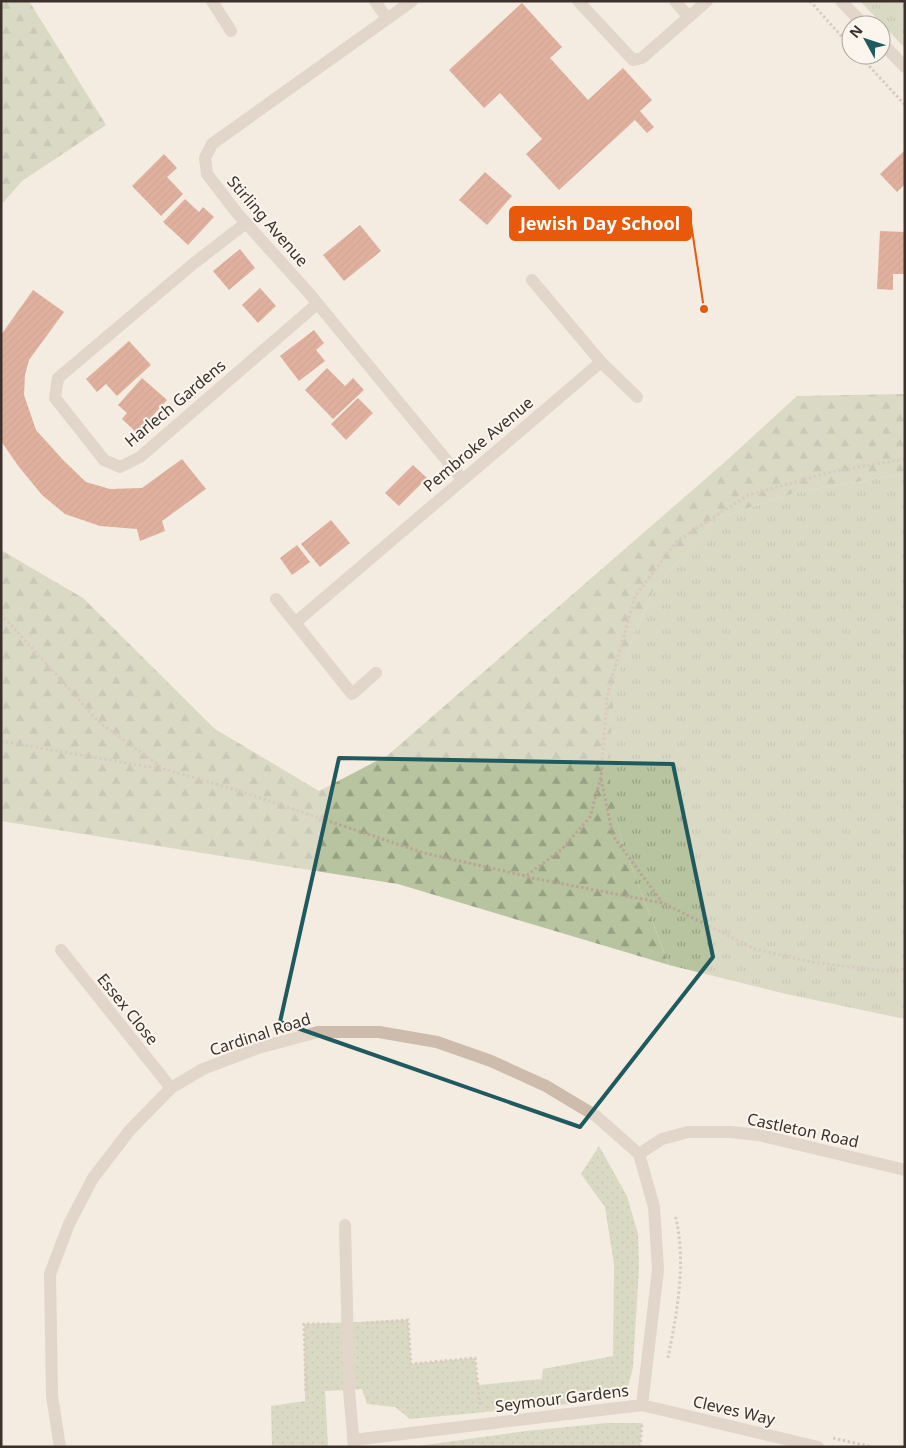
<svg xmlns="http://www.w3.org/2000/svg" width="906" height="1448" viewBox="0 0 906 1448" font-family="'Noto Sans',sans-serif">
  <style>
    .grass { fill: url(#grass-dots) }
    .forest { fill: url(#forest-firs) }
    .park { fill: url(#park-tufts) }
    .building { fill: url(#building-hatch) }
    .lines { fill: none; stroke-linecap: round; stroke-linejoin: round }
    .path { stroke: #b9a596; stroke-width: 3; stroke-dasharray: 2.5 2.5; stroke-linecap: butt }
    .minor { stroke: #cdbbac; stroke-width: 12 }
    .marked { fill: none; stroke: #1f5a5e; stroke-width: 4; stroke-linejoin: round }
    .labels { text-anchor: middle; stroke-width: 4; stroke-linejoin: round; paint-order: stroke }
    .street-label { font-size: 16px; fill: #3b302b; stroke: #fbf5ee }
    .leader { fill: none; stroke: #e8590c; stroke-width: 2 }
    .callout-dot { fill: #e8590c; stroke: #fbf5ee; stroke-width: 2 }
    .callout { fill: #e8590c; stroke: #e8590c; stroke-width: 2 }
    .callout-label { font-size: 18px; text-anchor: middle; font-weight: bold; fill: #fff }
  </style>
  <defs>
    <pattern id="grass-dots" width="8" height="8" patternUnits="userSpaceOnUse" patternTransform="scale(1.25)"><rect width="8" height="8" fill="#b8c4a0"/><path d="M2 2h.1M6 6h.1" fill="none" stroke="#97a083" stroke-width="1.8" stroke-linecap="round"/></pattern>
    <pattern id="forest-firs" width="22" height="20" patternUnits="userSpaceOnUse" patternTransform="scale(1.25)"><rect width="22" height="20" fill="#b8c4a0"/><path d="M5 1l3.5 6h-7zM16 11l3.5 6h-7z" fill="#97a083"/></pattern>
    <pattern id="park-tufts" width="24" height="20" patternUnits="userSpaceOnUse" patternTransform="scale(1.25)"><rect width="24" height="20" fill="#b8c4a0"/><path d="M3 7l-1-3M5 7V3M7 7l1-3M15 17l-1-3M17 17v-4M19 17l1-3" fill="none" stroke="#97a083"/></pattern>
    <pattern id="building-hatch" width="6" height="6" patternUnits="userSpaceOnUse" patternTransform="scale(1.25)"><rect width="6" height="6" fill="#c8694b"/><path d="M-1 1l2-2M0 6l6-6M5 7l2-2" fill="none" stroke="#a4573f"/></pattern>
  </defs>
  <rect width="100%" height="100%" fill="#f4ebe1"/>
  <path class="grass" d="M599 1146 627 1196 638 1234 639 1267 633 1367 628 1387 619 1395 571 1404 410 1419 395 1407 367 1404 362 1389 325 1391 328 1447H272L271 1406 305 1401 304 1324 408 1320 411 1364 475 1358 478 1385 542 1379 543 1369 613 1356 614 1264 605 1207 581 1174Z
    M607 1423H642L640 1447H411L526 1431Z"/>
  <path class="forest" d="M1 1H29L106 125 22 181 1 205Z
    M905 394V474L802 491 714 519 653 591 615 681 609 773 622 842 669 965 398 884 1 821V550L83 598 215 729 319 791 388 755 726 461 797 396Z"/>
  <path class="park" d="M860 1H905V48Z
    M905 474V1019L786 994 669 965 622 842 608 773 615 681 653 591 714 519 802 491Z"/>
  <path class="building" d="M522 3 562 47 550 58 588 100 623 68 652 100 640 111 654 127 647 133 635 120 559 190 526 154 542 139 500 93 484 108 449 70Z
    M905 150V184L897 192 880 174Z
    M164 154 177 168 167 177 183 194 161 216 132 186Z
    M485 172 512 196 487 225 459 200Z
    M185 199 199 212 203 207 214 217 188 245 163 222Z
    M360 225 381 251 344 281 323 255Z
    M880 231 905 232V274H893V290L877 289Z
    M240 249 255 268 229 290 213 271Z
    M260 288 276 306 258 323 242 305Z
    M33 290 64 312 29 360 25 375 24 395 36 430 64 461 86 482 110 489 142 488 182 459 206 489 162 521 165 531 140 541 137 529 100 526 65 514 42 495 19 467 1 441V335Z
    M314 330 324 343 316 350 325 361 299 381 280 356Z
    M129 341 151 365 117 396 106 384 97 392 86 379Z
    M327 368 345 386 353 378 364 390 333 419 305 390Z
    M142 378 167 400 137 433 122 419 127 413 118 405Z
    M358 398 373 413 346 440 331 424Z
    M413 465 427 478 399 506 385 493Z
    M331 520 350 543 320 567 301 544Z
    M297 545 310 562 292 575 280 558Z"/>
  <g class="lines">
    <path class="path" d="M810 1 851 47
      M859 55 905 105
      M1 614 100 723 164 769 236 790 424 853 526 876 562 849 590 817 601 777 607 696 635 596 677 541 748 495 831 472 905 459
      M1 741 161 769
      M601 779 613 836 662 902
      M527 877 663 903 755 949 811 962 892 972 905 969
      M366 1323 408 1320 411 1364 475 1358 480 1407
      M668 1358C677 1312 687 1261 675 1215
      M306 1391 304 1324H330
      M833 1438 872 1447
      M640 1447 642 1423"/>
    <path class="minor" d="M212 1 231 31
      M375 1 387 19
      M412 1 212 144 205 158 207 174 237 213 308 292 462 479
      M578 1 633 60 642 58 707 1
      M675 1 689 17
      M841 1 864 25
      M881 42 905 67
      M246 223 193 264 58 378 55 398 104 460 120 467 140 457 317 304
      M601 362 637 397
      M276 599 352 694 376 673
      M296 622 601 362 532 280
      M61 950 171 1088
      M639 1154 662 1139 688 1132H731L759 1135 905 1170
      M345 1225 349 1390 354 1447
      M642 1405 818 1447
      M353 1440 642 1405 658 1270 654 1207 639 1154
      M60 1447 52 1396 50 1274 69 1224 93 1178 130 1130 171 1088 203 1069 258 1048 318 1032H379L437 1042 491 1061 546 1086 596 1116 639 1154"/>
  </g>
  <path d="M0 0H906V1448H0ZM339 758 673 764 713 957 580 1127 280 1022Z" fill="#f4ebe1" fill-opacity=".55" fill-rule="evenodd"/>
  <path class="marked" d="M339 758 673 764 713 957 580 1127 280 1022Z"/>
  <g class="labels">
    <g class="street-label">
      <text transform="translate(268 221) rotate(49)" y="6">Stirling Avenue</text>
      <text transform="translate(175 403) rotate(-40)" y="6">Harlech Gardens</text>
      <text transform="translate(478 444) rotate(-40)" y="6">Pembroke Avenue</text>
      <text transform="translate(128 1009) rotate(51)" y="6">Essex Close</text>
      <text transform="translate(260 1034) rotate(-18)" y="6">Cardinal Road</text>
      <text transform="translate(803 1130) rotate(12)" y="6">Castleton Road</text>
      <text transform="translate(562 1398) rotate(-7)" y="6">Seymour Gardens</text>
      <text transform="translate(734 1410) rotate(13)" y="6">Cleves Way</text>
    </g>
  </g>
  <path class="leader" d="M704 309L691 223"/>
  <circle class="callout-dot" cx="704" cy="309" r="5"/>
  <rect class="callout" x="510" y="207" width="181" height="33" rx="5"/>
  <g class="callout-label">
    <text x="600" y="230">Jewish Day School</text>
  </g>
  <rect width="906" height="1448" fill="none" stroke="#3b302b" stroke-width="5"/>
  <g transform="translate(866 40) rotate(310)"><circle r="24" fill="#fbf5ee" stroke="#aea6a0"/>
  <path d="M0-4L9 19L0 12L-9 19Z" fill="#1f5a5e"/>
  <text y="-8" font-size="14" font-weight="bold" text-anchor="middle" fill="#3b302b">N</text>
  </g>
</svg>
